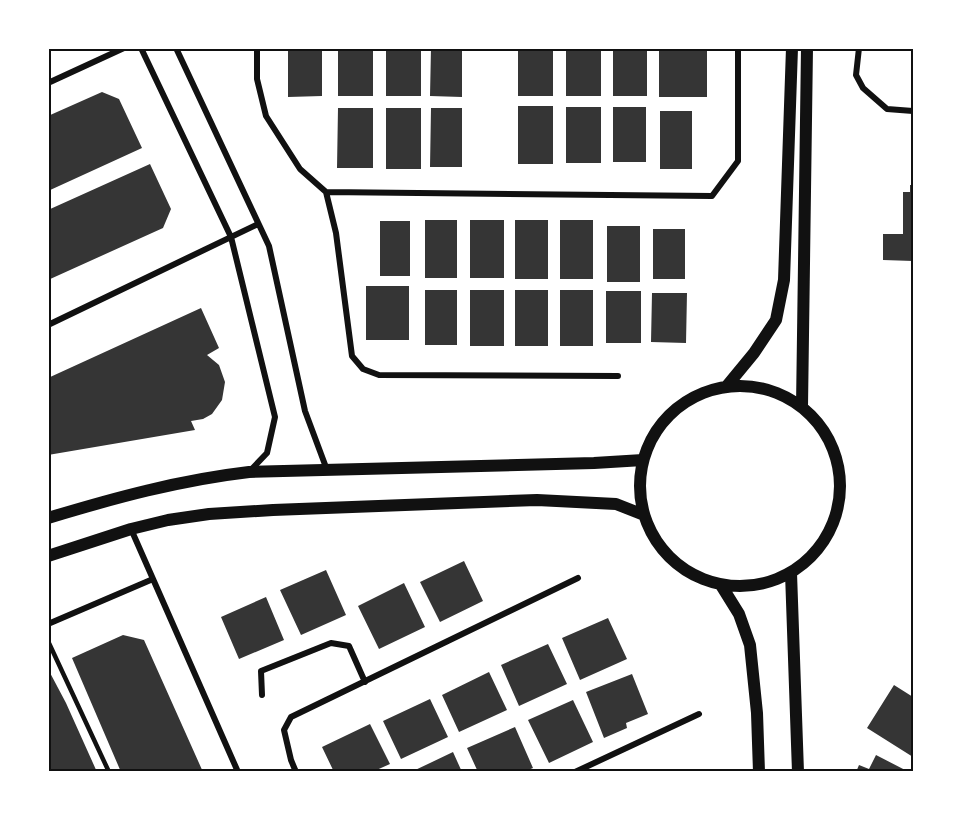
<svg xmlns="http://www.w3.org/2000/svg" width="961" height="820" viewBox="0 0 961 820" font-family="'PT Sans',sans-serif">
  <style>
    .building { fill: #353535 }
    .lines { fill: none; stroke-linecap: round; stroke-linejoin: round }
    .service { stroke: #111; stroke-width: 4.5 }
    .minor { stroke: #111; stroke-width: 6 }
    .secondary { stroke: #111; stroke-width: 12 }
    .neatline { fill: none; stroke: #111; stroke-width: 2 }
  </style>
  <rect width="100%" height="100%" fill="#fff"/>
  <path class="building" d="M288 48H322V96L288 97Z
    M338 48H373V96H338Z
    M386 48H421V96H386Z
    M431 48H462V97L430 96Z
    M518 48H553V96H518Z
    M566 48H601V96H566Z
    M613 48H647V96H613Z
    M659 48H707V97H659Z
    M102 92 119 99 142 148 48 191V116Z
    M518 106H553V164H518Z
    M566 107H601V163H566Z
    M613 107H646V162H613Z
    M338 108H373V168H337Z
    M386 108H421V169H386Z
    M431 108H462V167H430Z
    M660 111H692V169H660Z
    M150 164 171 209 163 228 48 280V210Z
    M910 185H913V261L883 260V234H903V192H910Z
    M425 220H457V278H425Z
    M470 220H504V278H470Z
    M515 220H548V279H515Z
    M560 220H593V279H560Z
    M380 221H410V276H380Z
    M607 226H640V282H607Z
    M653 229H685V279H653Z
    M366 286H409V340H366Z
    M425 290H457V345H425Z
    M470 290H504V346H470Z
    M515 290H548V346H515Z
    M560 290H593V346H560Z
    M606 291H641V343H606Z
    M652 293H687L686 343 651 342Z
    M201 308 219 348 207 355 219 365 225 382 222 400 212 414 203 419 191 421 195 430 48 455V378Z
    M464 561 483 601 440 622 420 582Z
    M326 570 346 615 301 635 280 590Z
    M404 583 425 627 379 649 358 606Z
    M266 597 284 640 239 659 221 617Z
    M608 618 627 659 580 680 562 638Z
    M123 635 144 640 203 772H121L72 658Z
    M548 644 567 684 519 706 501 665Z
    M48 669 66 703 97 772H48Z
    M489 672 507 710 459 732 442 695Z
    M632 674 648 714 626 723 627 728 604 738 586 692Z
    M894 685 913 697V757L867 728Z
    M430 699 448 737 401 759 383 721Z
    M573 700 593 742 549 763 528 720Z
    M370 724 390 764 372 772H334L322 747Z
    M515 727 533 768 523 772H478L467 748Z
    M453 752 462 772H411L430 763Z
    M876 755 909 772H856L859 765 869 769Z"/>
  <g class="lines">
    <path class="service" d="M48 641 109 772"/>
    <path class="minor" d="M141 48 231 237 275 417 267 453 249 472
      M176 48 269 246 305 411 327 470
      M257 48V79L266 116 300 169 326 192 336 233 352 356 363 369 379 375 618 376
      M859 48 856 75 863 88 887 109 913 111
      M48 83 124 48
      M326 192 712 196 738 161V48
      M48 325 258 224
      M131 529 238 772
      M48 624 153 579
      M262 695 261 671 331 643 349 646 365 682
      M296 772 291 760 284 730 291 717 578 578
      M575 772 699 714"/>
    <path class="secondary" d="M640 486a100 100 0 1 1 200 0a100 100 0 1 1-200 0Z
      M726 387 754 353 776 320 784 280 792 48
      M802 407 807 48
      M48 518C114 498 180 480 249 472L594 463 643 460
      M48 556 131 529 168 520 209 514 273 510 537 500 616 504 644 515
      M791 573 798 772
      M721 585 739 614 750 645 757 713 759 772"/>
  </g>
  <rect width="961" height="820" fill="none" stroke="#ffffff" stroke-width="99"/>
  <rect x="50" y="50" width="862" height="720" class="neatline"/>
</svg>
